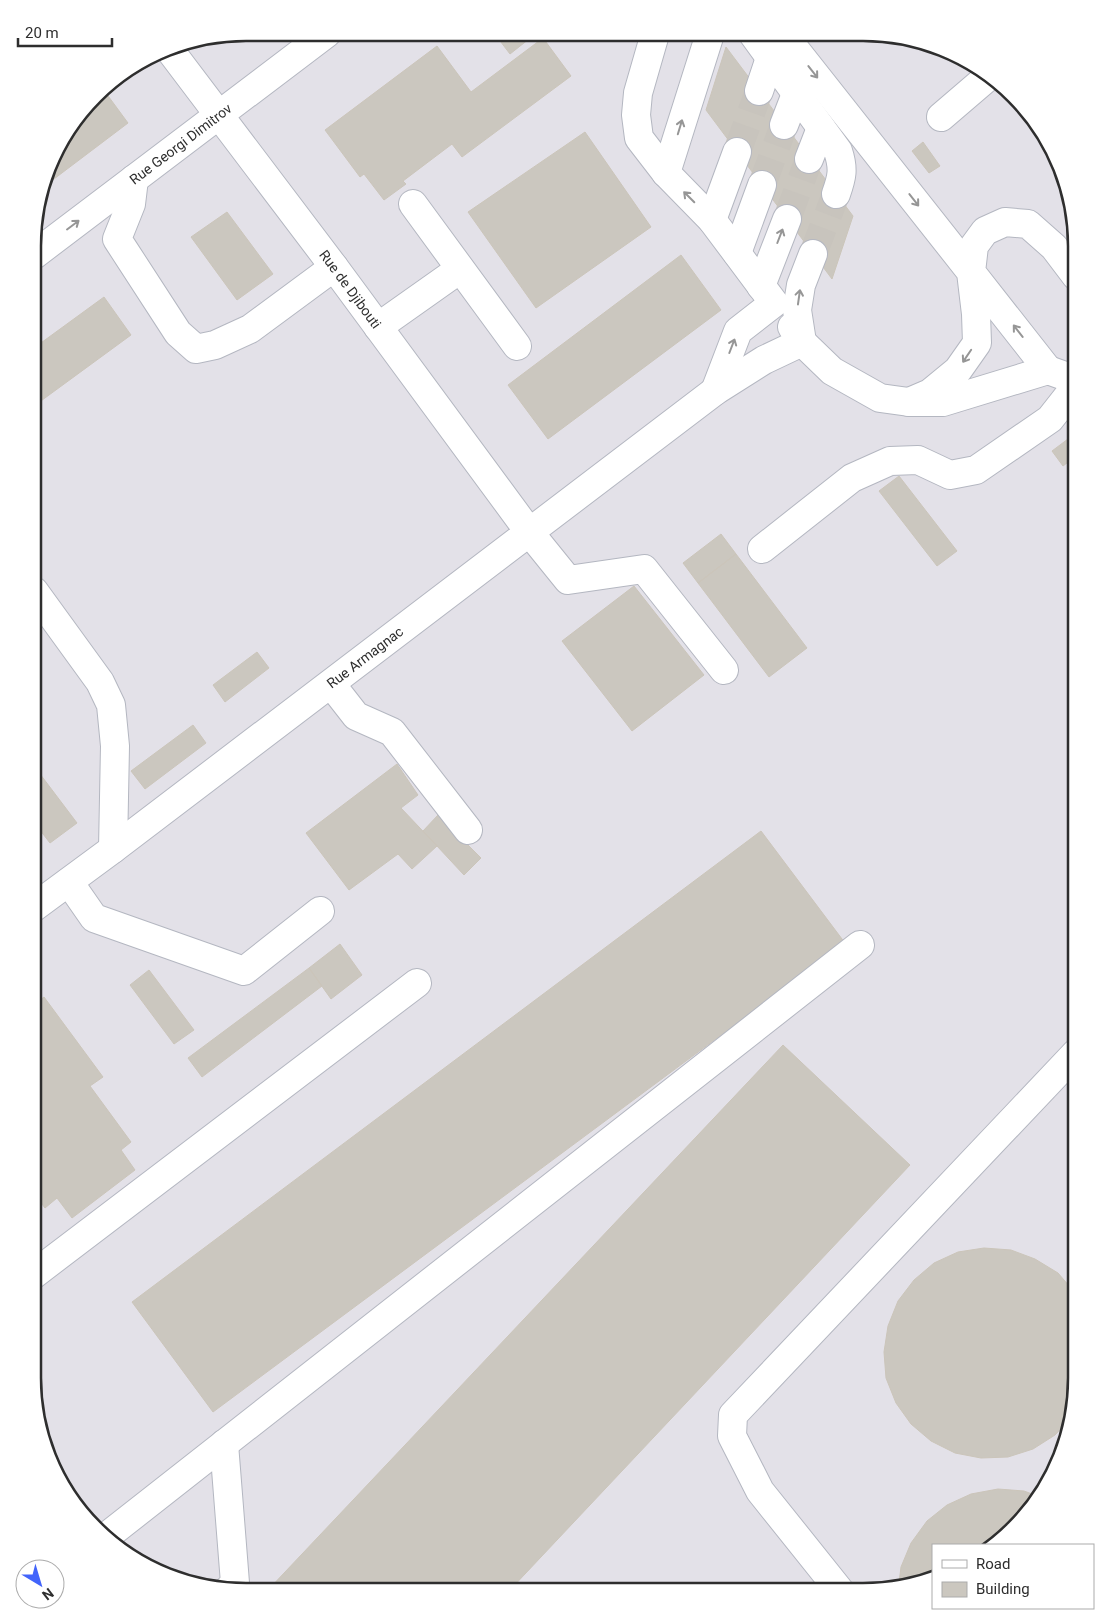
<svg xmlns="http://www.w3.org/2000/svg" width="1109" height="1624" viewBox="0 0 1109 1624" font-family="Roboto,sans-serif">
  <style>
    .industrial { fill: #e3e1e8 }
    .building { fill: #cbc7bf; stroke: #cbc5ba }
    .lines { fill: none; stroke-linecap: round; stroke-linejoin: round }
    .minor-tunnel { stroke: #c8c4bd; stroke-width: 28; stroke-dasharray: 28 14; stroke-linecap: butt }
    .minor-casing { stroke: #b4b7c1; stroke-width: 30 }
    .minor { stroke: #fff; stroke-width: 28 }
    .oneway { stroke: #969696 }
    .labels { text-anchor: middle; stroke-width: 4; stroke-linejoin: round; paint-order: stroke }
    .street-label { font-size: 14px; fill: #2e2e2e; stroke: #fff }
    .rim { fill: none; stroke: #2e2e2e; stroke-width: 2.5 }
  </style>
  <rect width="100%" height="100%" fill="#efe9e1"/>
  <path class="industrial" d="M247 33 891 34 944 49 993 77 1055 152 1076 246V1392L1065 1447 1040 1497 1003 1539 993 1545H933V1575L863 1591 219 1590 165 1575 116 1547 54 1472 33 1377 34 218 61 140 106 85 177 44Z"/>
  <path class="building" d="M494 33H525L529 39 510 54Z
    M543 38 571 76 462 157 452 144 403 181 406 184 384 200 364 174 360 177 325 130 437 46 471 92Z
    M726 47 853 216 832 279 706 110Z
    M103 89 128 123 46 185 61 140Z
    M585 132 651 227 536 308 468 212Z
    M923 142 940 166 929 173 912 151Z
    M227 212 273 274 237 300 191 237Z
    M681 255 721 310 548 439 508 385Z
    M104 297 131 335 34 406V348Z
    M1076 433V456L1063 466 1052 451Z
    M899 476 957 551 937 566 879 491Z
    M721 534 736 554 698 583 683 563Z
    M736 554 807 648 769 677 698 583Z
    M634 586 704 675 632 731 562 641Z
    M257 652 269 668 225 702 213 685Z
    M193 725 206 743 145 789 131 771Z
    M397 764 418 795 401 808 437 846 412 869 398 854 349 890 306 833Z
    M37 770 77 823 50 843 33 821V773Z
    M438 815 481 858 464 875 423 831Z
    M761 831 845 943 213 1412 132 1302Z
    M340 944 362 975 331 999 309 968Z
    M309 968 322 986 202 1077 188 1058Z
    M149 970 194 1030 174 1044 130 985Z
    M44 997 103 1077 90 1086 131 1142 121 1150 135 1170 72 1218 57 1198 45 1208 33 1192V1006Z
    M783 1045 910 1165 509 1591 268 1590Z
    M984 1248 1011 1250 1035 1259 1058 1273 1076 1294V1392L1070 1419 1055 1435 1033 1449 1008 1457 981 1458 955 1453 931 1441 911 1424 896 1403 886 1378 884 1352 888 1326 898 1301 914 1280 934 1263 958 1252Z
    M998 1489 1024 1491 1040 1497 1003 1539 993 1545H933V1575L899 1583 901 1567 911 1543 927 1521 947 1505 971 1494Z"/>
  <g class="lines">
    <path class="minor-tunnel" d="M737 152 759 91
      M762 185 784 125
      M787 219 809 159
      M813 254 836 194"/>
    <g class="minor-casing">
      <g id="minor">
        <path d="M655 34 638 93 636 115 639 138 666 173 712 220 774 303 738 331 715 391"/>
        <path d="M753 34 838 151C844 169 842 177 836 194"/>
        <path d="M783 34 971 272 976 314 977 343 958 370 930 393 909 402"/>
        <path id="s1" d="M169 49 334 267 530 533 568 580 644 569 724 670"/>
        <path d="M759 91 770 58"/>
        <path d="M941 117 990 75"/>
        <path d="M784 125 796 94"/>
        <path d="M809 159 821 128"/>
        <path d="M666 173 710 34"/>
        <path d="M134 179 131 204 117 239 178 333 196 349 215 345 250 329 334 267"/>
        <path d="M413 204 517 346"/>
        <path d="M712 220 737 152"/>
        <path d="M737 253 762 185"/>
        <path id="s2" d="M34 255 327 33"/>
        <path d="M761 286 787 219"/>
        <path d="M378 327 460 269"/>
        <path d="M792 327 802 342 832 371 880 398 909 402H943L1048 370 1076 380"/>
        <path d="M1048 370 971 272 974 246 985 231 1005 222 1028 224 1054 247 1076 276"/>
        <path d="M762 549 852 478 890 461 918 460 950 475 976 470 1050 419 1076 386"/>
        <path d="M34 591 100 682 111 705 115 746 113 849"/>
        <path d="M331 684 356 716 392 732 468 830"/>
        <path d="M69 882 94 918 244 971 320 911"/>
        <path id="s3" d="M33 908 113 849 715 391 764 360 802 342 797 310 801 285 813 254"/>
        <path d="M33 1275 417 983"/>
        <path d="M224 1444 235 1583 228 1590"/>
        <path d="M107 1536 860 945"/>
        <path d="M840 1591 760 1491 732 1436 733 1415 1076 1053"/>
      </g>
    </g>
    <use href="#minor" class="minor"/>
  </g>
  <defs><path id="oneway-shaft" d="M-6 0H5M1.5-3L5.5 0L1.5 3" fill="none" stroke-width="1.6" stroke-linecap="round" stroke-linejoin="round" transform="scale(1.25)"/></defs>
  <g class="oneway">
    <use href="#oneway-shaft" transform="translate(813 72) rotate(52)"/>
    <use href="#oneway-shaft" transform="translate(680 127) rotate(-73)"/>
    <use href="#oneway-shaft" transform="translate(689 197) rotate(-135)"/>
    <use href="#oneway-shaft" transform="translate(914 200) rotate(52)"/>
    <use href="#oneway-shaft" transform="translate(73 225) rotate(-37)"/>
    <use href="#oneway-shaft" transform="translate(780 236) rotate(-69)"/>
    <use href="#oneway-shaft" transform="translate(799 297) rotate(-82)"/>
    <use href="#oneway-shaft" transform="translate(1018 331) rotate(-128)"/>
    <use href="#oneway-shaft" transform="translate(732 346) rotate(-69)"/>
    <use href="#oneway-shaft" transform="translate(967 356) rotate(124)"/>
  </g>
  <g class="labels">
    <g class="street-label">
      <text dy="5" stroke="none"><textPath href="#s2" startOffset="184">Rue Georgi Dimitrov</textPath></text>
      <text dy="5" stroke="none"><textPath href="#s1" startOffset="301">Rue de Djibouti</textPath></text>
      <text dy="5" stroke="none"><textPath href="#s3" startOffset="416">Rue Armagnac</textPath></text>
    </g>
  </g>
  <path d="M0 0H1109V1624H0ZM246 41H863A205 205 0 0 1 1068 246V1378A205 205 0 0 1 863 1583H246A205 205 0 0 1 41 1378V246A205 205 0 0 1 246 41Z" fill="#fff" fill-rule="evenodd"/>
  <path class="rim" d="M246 41H863A205 205 0 0 1 1068 246V1378A205 205 0 0 1 863 1583H246A205 205 0 0 1 41 1378V246A205 205 0 0 1 246 41Z"/>
  <rect x="932" y="1544" width="162" height="65" fill="#ffffff" stroke="#ababab"/>
  <rect x="942" y="1560" width="25" height="8" fill="#ffffff" stroke="#ababab"/>
  <text x="976" y="1569" font-size="15" fill="#2e2e2e">Road</text>
  <rect x="942" y="1582" width="25" height="15" fill="#cbc7bf" stroke="#ababab"/>
  <text x="976" y="1594" font-size="15" fill="#2e2e2e">Building</text>
  <g transform="translate(40 1584) rotate(142)"><circle r="24" fill="#ffffff" stroke="#ababab"/>
  <path d="M0-4L9 19L0 12L-9 19Z" fill="#4264fb"/>
  <text y="-8" font-size="14" font-weight="bold" text-anchor="middle" fill="#2e2e2e">N</text>
  </g>
  <path d="M18 38v8h94v-8" fill="none" stroke="#2e2e2e" stroke-width="2.5"/>
  <text x="25" y="38" font-size="15" fill="#2e2e2e" stroke="#ffffff" stroke-width="4" paint-order="stroke">20 m</text>
</svg>
